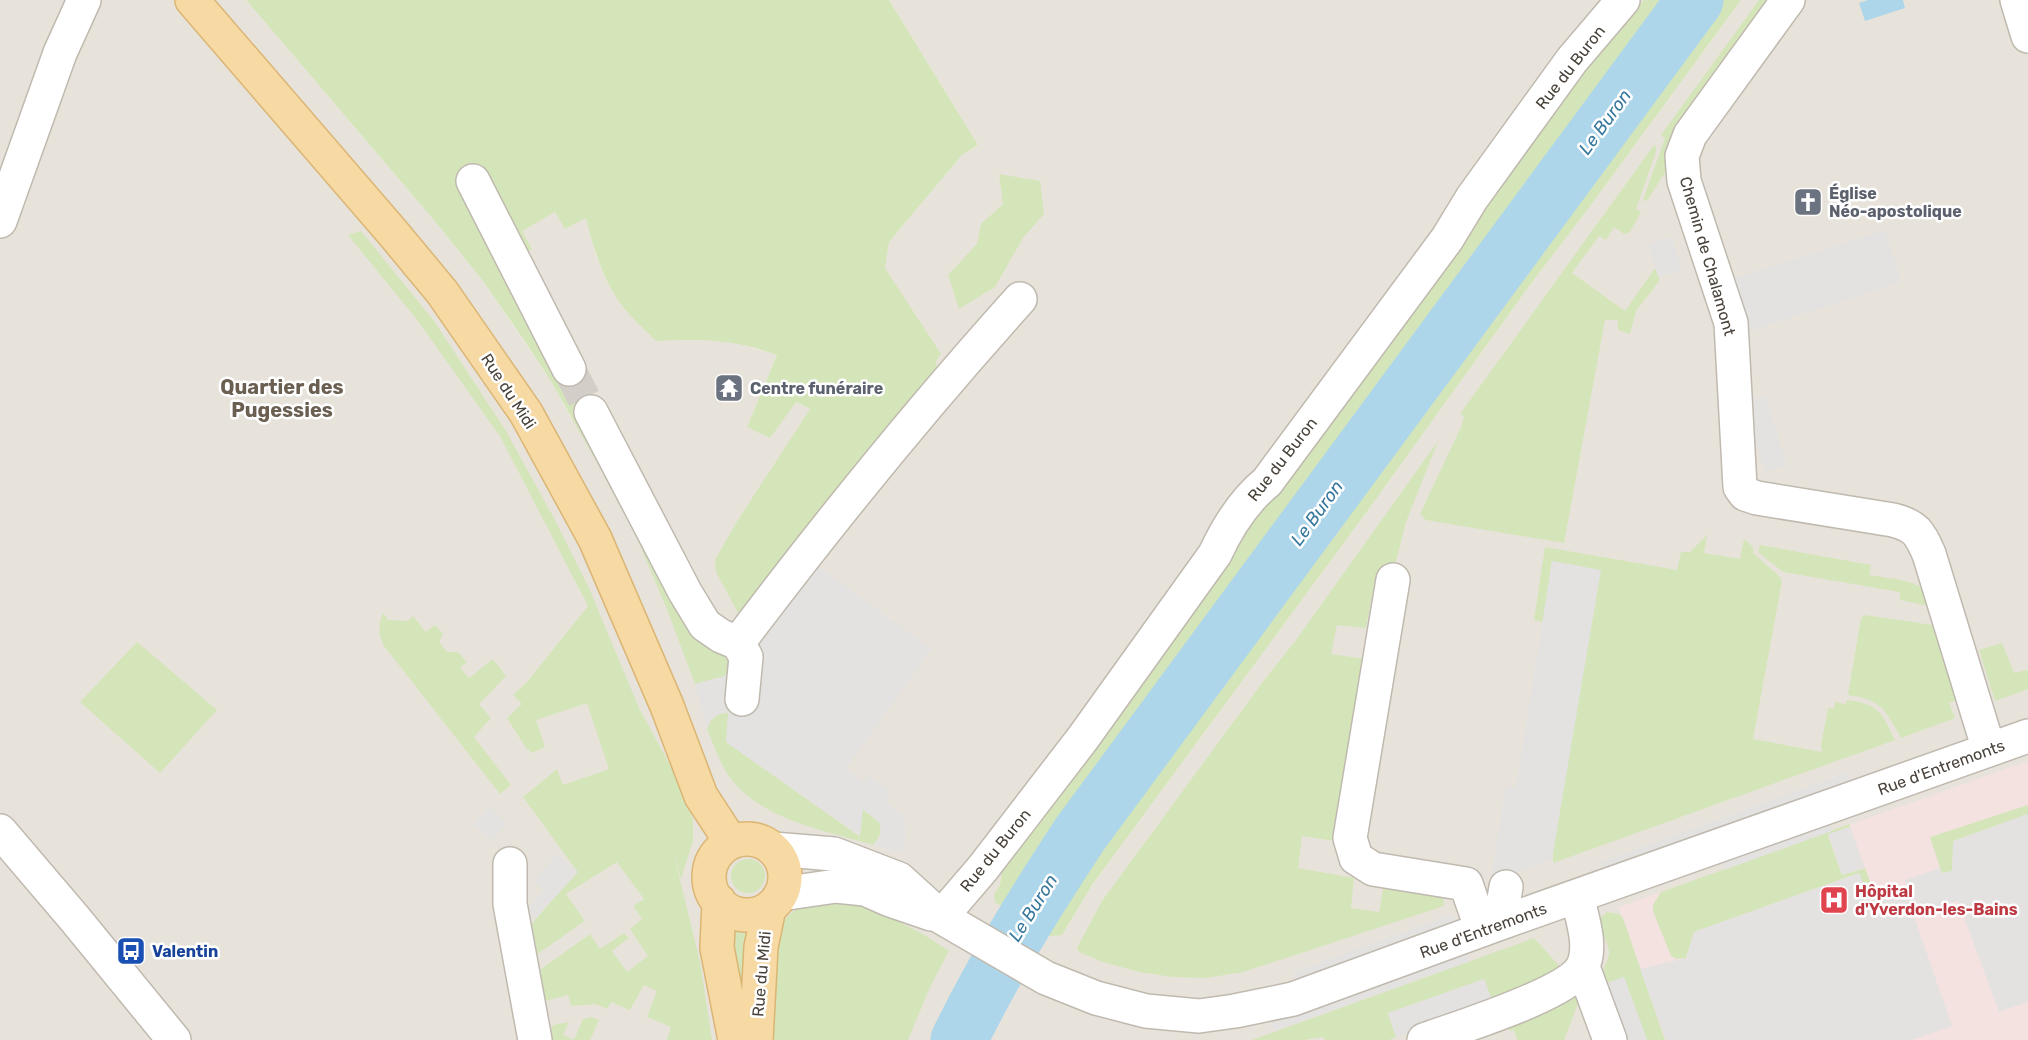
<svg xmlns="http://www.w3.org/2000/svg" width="2028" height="1040" viewBox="0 0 2028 1040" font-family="Rubik,sans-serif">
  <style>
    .residential { fill: #e8e3da }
    .medical { fill: #f4e2e1 }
    .green { fill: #d4e5b9 }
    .parking { fill: #e4e2e0 }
    .water { fill: #aed6eb }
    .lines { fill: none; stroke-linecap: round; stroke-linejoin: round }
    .river { stroke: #aed6eb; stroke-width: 57 }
    .minor-tunnel { stroke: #d3cec8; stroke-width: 33; stroke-dasharray: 33 16; stroke-linecap: butt }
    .minor-casing { stroke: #c0b9af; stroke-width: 36 }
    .major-casing { stroke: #dbb574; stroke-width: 36 }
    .minor { stroke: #fff; stroke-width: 33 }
    .major { stroke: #f6d9a3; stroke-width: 33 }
    .labels { text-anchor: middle; stroke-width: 5; stroke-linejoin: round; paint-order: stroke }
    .street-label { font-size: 16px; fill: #49423a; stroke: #fff }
    .worship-label { font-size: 16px; font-weight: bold; fill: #5b616d; stroke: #fff; text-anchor: start }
    .health-label { font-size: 16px; font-weight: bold; fill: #be3a42; stroke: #fff; text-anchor: start }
    .transit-label { font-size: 16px; font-weight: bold; fill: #164399; stroke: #fff; text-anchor: start }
    .water-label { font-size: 18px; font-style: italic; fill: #37789d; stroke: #fff }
    .quarter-label { font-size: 20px; font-weight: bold; fill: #6b5f52; stroke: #fff }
  </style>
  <rect width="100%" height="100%" fill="#f5f1ec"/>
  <path class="residential" d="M0 0H246L433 219 483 281 552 383 573 421 562 373 521 255 522 230 555 212 586 218 596 256 605 277 628 312 698 339 736 343 777 355 747 427 796 402 810 409 885 267 889 242 962 155 978 145 889 0H1644L1614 28 1003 863 1000 885 995 894 1014 915 1046 866 1681 0H1710L1051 902 1035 927 1062 935 1092 885 1371 506 1530 285 1591 205 1741 0H2028V1040H0Z"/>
  <path class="medical" d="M2028 761V1040H1665L1619 907Z"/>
  <path class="green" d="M246 0H889L978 145 962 155 889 242 885 268 941 354 935 363 942 374 742 620 716 572 715 560 736 523 810 409 796 402 770 438 747 427 777 355C731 339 704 339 656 341 647 332 637 323 629 314 605 287 594 252 586 218L565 229 555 212 522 231 532 249 522 255 562 373 702 634 729 651 730 667 725 676 695 684 666 607 635 534 606 479 552 383 527 345 483 281 433 219Z
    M1644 0H1681L1046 866 1014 915 995 902 994 894 1000 885 1003 863 1614 28Z
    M1710 0H1741L1591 205 1530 285 1371 506 1092 885 1062 935 1050 936 1035 927 1051 902Z
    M1759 0H1775L1647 201 1643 200 1665 138 1661 135Z
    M1654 145 1656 146V152L1636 209 1641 212 1630 232 1624 234 1614 227 1606 240 1599 236 1572 273 1625 311 1655 268 1660 280 1636 311 1630 334 1618 330V320H1605L1564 543 1426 520 1420 514 1462 425 1464 416 1460 414Z
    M999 174 1040 181 1044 214 1023 238 995 287 959 309 948 275 977 244 981 224 1003 204Z
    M361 231 434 321 506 431 555 520 589 588 639 708 677 778 693 819V841L681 879 672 847 700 962 712 1040H667L671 1027 647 1017 657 991 644 985 630 1010 611 1002 607 1009 596 1004 571 1006 568 995 545 1001 537 972 590 934 600 949 624 933 629 938 612 951 627 972 648 956 630 929 642 919 633 906 644 899 617 862 566 894 585 921 536 955 530 926 577 871 523 797 557 769 563 785 609 769 587 703 536 720 545 747 532 753 526 748 507 718 522 704 513 695 527 682 588 606 501 438 418 321 348 235Z
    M1438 441 1406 522 1394 569 1376 574 1366 628 1337 625 1331 654 1365 659 1334 841 1302 836 1298 868 1354 878 1351 908 1379 912 1384 884 1443 894 1444 906 1243 972 1206 978 1173 977 1139 972 1103 962 1079 952 1077 948 1102 901 1262 683 1296 640Z
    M1707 535 1704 553 1740 559 1744 539 1753 547V553L1779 576 1782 581 1753 739 1822 752 1821 745 1828 708 1834 709 1835 702 1846 704 1847 700C1879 704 1881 712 1895 740L1553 863 1552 561 1543 622 1534 620 1545 547 1677 570 1681 552H1690Z
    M1760 545 1871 565 1869 575C1894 580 1927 577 1933 607L1900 600V592L1783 572 1758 552Z
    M383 613 388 620 408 621 413 616 426 632 435 625 443 634 439 642 447 652H458L467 662 460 668 469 678 493 659 506 676 479 704 491 718 474 737 511 785 500 794 384 646C378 634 378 625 383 613Z
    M1865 615 1939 626 1961 699 1949 703 1955 718 1901 738C1885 709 1882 700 1848 695L1861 618Z
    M137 642 217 710 160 773 80 702Z
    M2002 643 2014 673 2028 670V689L1995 701 1979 650Z
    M723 712 729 713 726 742 859 836 862 809 879 822C882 832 880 837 873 845 827 831 767 821 734 783 721 768 715 747 707 729L711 720Z
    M2028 805V814L1954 841 1952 871 1942 874 1930 837Z
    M1850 824V827L1828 835 1842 875 1865 868 1874 891 1867 894 1859 873 1694 932 1686 958 1676 959 1671 956 1653 911V905L1661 892Z
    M731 876a17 17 0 1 1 34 0a17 17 0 1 1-34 0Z
    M843 901 871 908 921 933 949 951 931 985 908 1040H774L768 1009 772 938 788 916 799 907Z
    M1607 912 1619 914 1623 918 1665 1040H1647L1624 977 1601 985C1598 973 1609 963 1609 952 1608 941 1600 930 1599 919Z
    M731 931 749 934 740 1014Z
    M1534 938 1561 968 1493 1003 1484 979 1388 1013 1396 1037 1389 1040H1326L1322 1037 1304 1040H1252Z
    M1576 988 1580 998 1564 1040H1517L1514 1030 1510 1031 1506 1020Z
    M592 1017 599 1020 590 1040H550L549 1033 553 1025 569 1022 563 1035 574 1040 583 1019Z"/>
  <path class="parking" d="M1885 230 1902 282 1748 332 1731 279Z
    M1672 237 1682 270 1658 277 1648 244Z
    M1766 396 1787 466 1765 472 1743 403Z
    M810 560 932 649 847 767 863 782 869 775 891 792 885 800 903 816 906 834 902 854 873 845 880 838 881 827 879 822 863 809 860 836 726 742 728 713 718 714 711 720 707 729 695 684 725 676Z
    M1552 561 1601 570 1552 859 1490 883 1506 786 1516 787Z
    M1848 772 1851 780 1603 870 1600 862Z
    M490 807 507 824 491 841 473 824Z
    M2028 814V1002L1999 1012 1958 901 1914 916 1952 1026 1912 1040H1666L1640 969 1686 958 1694 932 1859 873 1867 893 1896 883 1899 890 1907 886 1905 880 1940 868 1942 873 1952 871 1953 841Z
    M1829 823 1832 831 1724 870 1721 862Z
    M1850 827 1865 868 1842 875 1828 834Z
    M557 854 578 872 535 919 526 911 544 890 534 881Z
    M1453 914 1456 922 1296 980 1293 972Z
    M1467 954 1470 961 1274 1031 1272 1024Z
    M1624 977 1647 1040H1621L1601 985Z
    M1484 979 1493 1003 1396 1037 1388 1013Z"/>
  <path class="water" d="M1868 0H1903L1905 8 1865 21 1859 3Z"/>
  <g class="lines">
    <path class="river" d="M959 1040C994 968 1036 901 1080 834L1695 0"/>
    <path class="minor-tunnel" d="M569 369 591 412"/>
    <g class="minor-casing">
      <path id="minor" d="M1788 0 1690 135 1682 156 1684 181 1731 323 1740 487 1745 494 1757 498 1893 520C1916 526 1920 533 1929 554L1989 750
        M2017 0 2028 36
        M473 181 569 369
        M0 221 60 53 84 0
        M591 412 685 592 705 625 721 636 738 643 746 657 742 699
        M1393 580 1350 838 1356 858 1373 869 1466 884 1482 930
        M738 643C827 525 921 409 1020 299
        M0 831 75 919 174 1040
        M773 849 834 854 899 879 941 917 1046 978 1096 998 1146 1011 1199 1016 1235 1011 1293 999 1495 925 2028 736
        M510 864V904L535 1040
        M781 894 836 886 865 889 890 900 931 914
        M941 917 983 868 1083 738 1215 554C1227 528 1245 500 1267 482L1447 239 1472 198 1572 60 1623 0
        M1500 923 1506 887
        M1583 967 1610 1040
        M1424 1040C1457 1028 1565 995 1582 968 1593 948 1582 917 1577 896"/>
    </g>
    <g class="major-casing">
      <path id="major" d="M192 0 393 233 442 292 526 413 595 539 667 706 701 796 731 842
        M709 877a38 38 0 1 1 76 0a38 38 0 1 1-76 0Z
        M719 901 717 948 735 1040
        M756 1040 761 947 769 908"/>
    </g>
    <use href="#minor" class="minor"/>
    <use href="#major" class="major"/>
  </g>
  <defs>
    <g id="church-square" transform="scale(1.5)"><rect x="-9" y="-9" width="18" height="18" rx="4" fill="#6b7280" stroke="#fff"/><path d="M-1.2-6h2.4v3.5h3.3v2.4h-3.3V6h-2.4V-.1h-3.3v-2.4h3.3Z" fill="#fff"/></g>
    <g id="temple-square" transform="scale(1.5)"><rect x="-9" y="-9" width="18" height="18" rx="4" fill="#6b7280" stroke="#fff"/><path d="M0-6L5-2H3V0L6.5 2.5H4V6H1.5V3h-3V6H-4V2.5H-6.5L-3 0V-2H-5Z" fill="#fff"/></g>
    <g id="hospital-square" transform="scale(1.5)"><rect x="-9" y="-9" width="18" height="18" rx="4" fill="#e0444e" stroke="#fff"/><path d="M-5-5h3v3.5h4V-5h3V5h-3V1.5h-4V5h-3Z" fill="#fff"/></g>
    <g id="bus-square" transform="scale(1.5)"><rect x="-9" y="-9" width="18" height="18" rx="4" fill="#1a4fb4" stroke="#fff"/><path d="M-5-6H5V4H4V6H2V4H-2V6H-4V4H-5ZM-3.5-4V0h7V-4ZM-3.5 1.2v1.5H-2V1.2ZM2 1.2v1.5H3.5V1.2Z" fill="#fff"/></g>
  </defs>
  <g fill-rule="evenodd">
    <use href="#church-square" x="1808" y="202"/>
    <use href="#temple-square" x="729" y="388"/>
    <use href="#hospital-square" x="1834" y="900"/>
    <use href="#bus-square" x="131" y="951"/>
  </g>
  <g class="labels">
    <g class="street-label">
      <text transform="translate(1570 67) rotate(-52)" y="6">Rue du Buron</text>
      <text transform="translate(1708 256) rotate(74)" y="6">Chemin de Chalamont</text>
      <text transform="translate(509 391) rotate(57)" y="6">Rue du Midi</text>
      <text transform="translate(1282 459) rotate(-52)" y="6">Rue du Buron</text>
      <text transform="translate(1941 767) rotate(-20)" y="6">Rue d'Entremonts</text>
      <text transform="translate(995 850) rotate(-51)" y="6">Rue du Buron</text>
      <text transform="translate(1483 930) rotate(-20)" y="6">Rue d'Entremonts</text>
      <text transform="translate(761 974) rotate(-85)" y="6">Rue du Midi</text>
    </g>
    <g class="worship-label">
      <text x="1829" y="199">Église<tspan x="1829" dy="18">Néo-apostolique</tspan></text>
      <text x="750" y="394">Centre funéraire</text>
    </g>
    <g class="health-label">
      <text x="1855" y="897">Hôpital<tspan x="1855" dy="18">d'Yverdon-les-Bains</tspan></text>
    </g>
    <g class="transit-label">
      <text x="152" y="957">Valentin</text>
    </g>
    <g class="water-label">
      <text transform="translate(1605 122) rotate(-54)" y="6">Le Buron</text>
      <text transform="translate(1317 513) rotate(-54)" y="6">Le Buron</text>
      <text transform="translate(1033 908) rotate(-58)" y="6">Le Buron</text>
    </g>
    <g class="quarter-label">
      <text x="282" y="394">Quartier des<tspan x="282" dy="23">Pugessies</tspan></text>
    </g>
  </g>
</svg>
